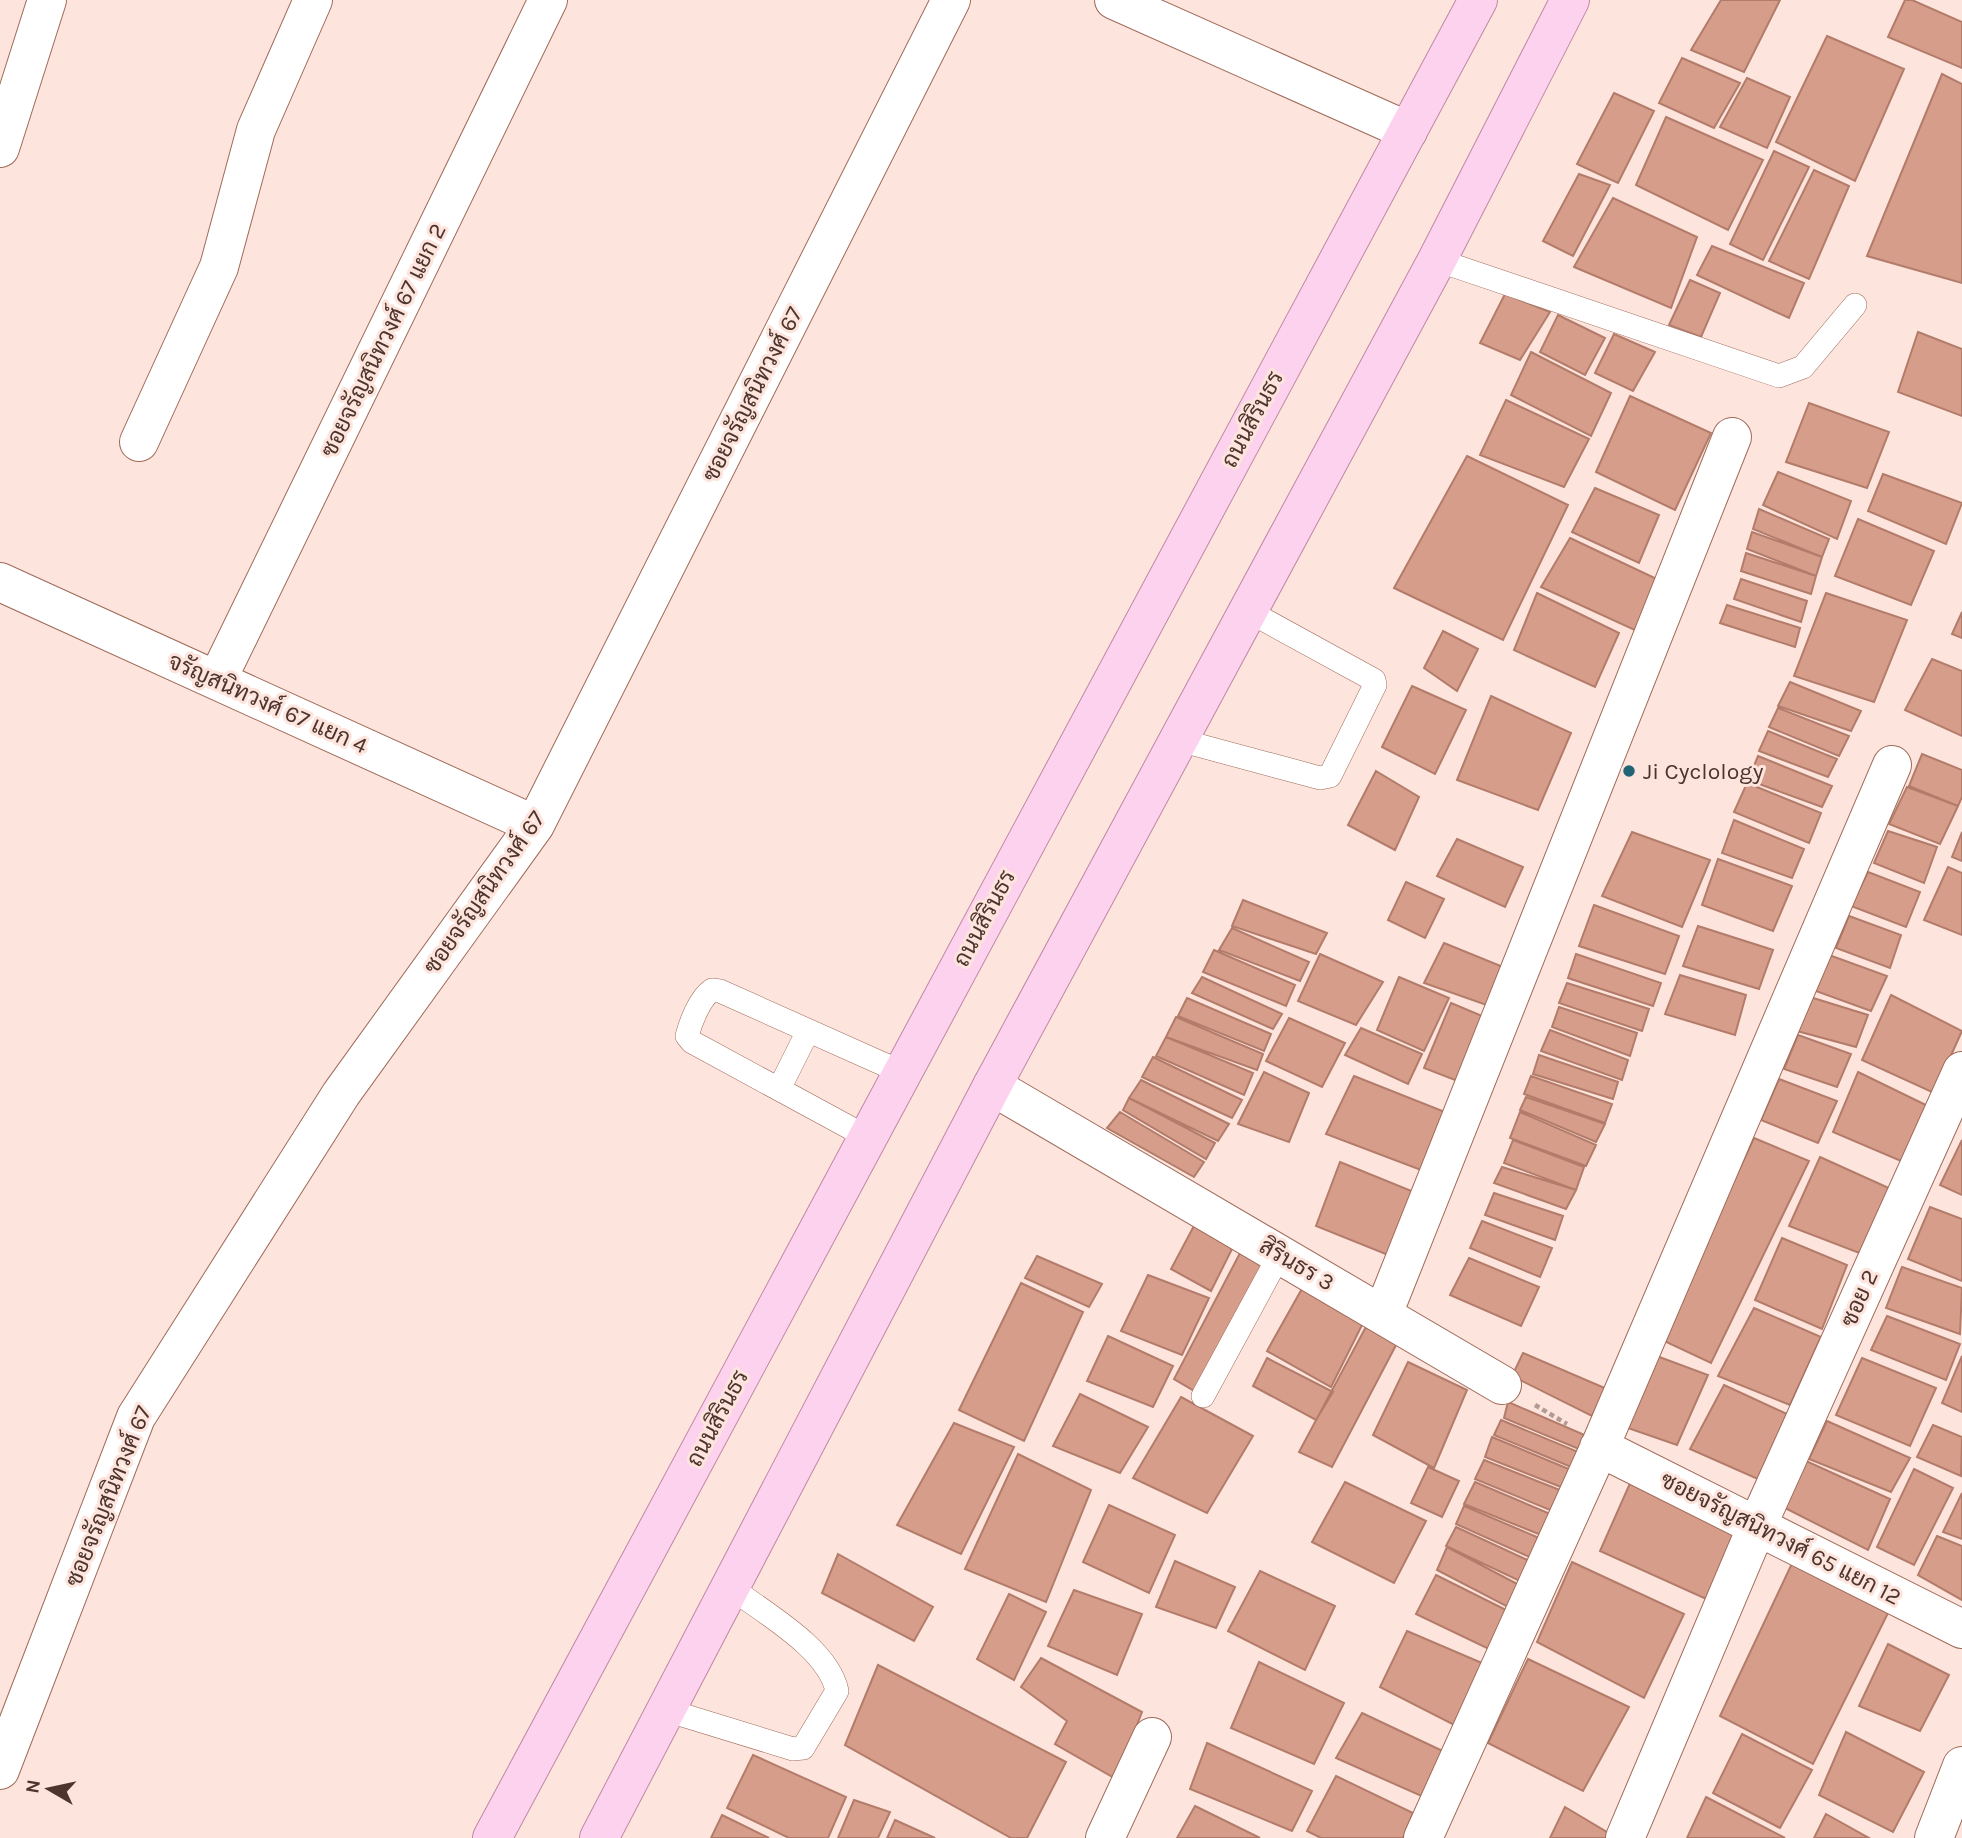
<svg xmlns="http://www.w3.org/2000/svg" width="1962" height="1838" viewBox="0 0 1962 1838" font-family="Karla,Sarabun,sans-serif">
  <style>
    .building { fill: #d69d8a; stroke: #b37c6a; stroke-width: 2 }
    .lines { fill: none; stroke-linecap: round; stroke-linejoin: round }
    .lane-casing { stroke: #a06a59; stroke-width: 24 }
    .street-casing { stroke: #a06a59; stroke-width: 40 }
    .primary-casing { stroke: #be88a5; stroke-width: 40 }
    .path { stroke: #b39a92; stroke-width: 4.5; stroke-dasharray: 5 3.5; stroke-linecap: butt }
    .lane { stroke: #fff; stroke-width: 23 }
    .street { stroke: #fff; stroke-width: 38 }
    .primary { stroke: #fdd2ef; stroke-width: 38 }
    .poi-dot { fill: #206476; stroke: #fde4dc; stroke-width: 2.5 }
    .labels { text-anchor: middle; stroke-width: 6; stroke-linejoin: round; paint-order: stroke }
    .street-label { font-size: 23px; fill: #4d352d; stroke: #fde4dc }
    .poi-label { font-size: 23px; fill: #4d352d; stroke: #fde4dc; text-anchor: start }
  </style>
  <rect width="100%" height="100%" fill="#fde4dc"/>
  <path class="building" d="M1721 0H1780L1744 72 1691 50Z
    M1905 0H1912L1962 22V68L1888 37Z
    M1827 36 1904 69 1855 181 1776 142Z
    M1682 58 1740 83 1714 128 1659 103Z
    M1942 74 1962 84V283L1867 256Z
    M1747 78 1790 97 1767 148 1720 127Z
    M1614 93 1654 111 1618 183 1577 164Z
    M1666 117 1763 160 1728 230 1636 185Z
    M1774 151 1809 167 1763 260 1730 244Z
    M1814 170 1849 186 1809 279 1769 261Z
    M1579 174 1610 185 1573 256 1543 241Z
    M1613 198 1697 237 1671 308 1574 267Z
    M1712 246 1804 283 1789 318 1697 275Z
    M1690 280 1720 293 1701 337 1669 325Z
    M1505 294 1550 312 1520 360 1480 343Z
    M1558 315 1605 338 1585 375 1540 352Z
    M1918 332 1962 349V416L1898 392Z
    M1614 334 1655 352 1633 391 1595 373Z
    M1531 352 1611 393 1591 436 1511 395Z
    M1630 396 1711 433 1675 510 1596 472Z
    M1506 400 1589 439 1564 487 1480 455Z
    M1809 403 1889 432 1867 488 1786 462Z
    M1467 456 1568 505 1503 640 1394 588Z
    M1778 472 1851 501 1837 539 1763 505Z
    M1883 474 1962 503 1946 544 1868 511Z
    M1595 488 1659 515 1639 563 1572 532Z
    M1759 509 1829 539 1822 557 1753 529Z
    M1858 519 1934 551 1911 605 1835 576Z
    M1752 532 1822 557 1816 576 1747 549Z
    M1570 538 1661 581 1639 632 1541 587Z
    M1746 553 1816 576 1811 594 1741 571Z
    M1741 579 1807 601 1801 622 1734 599Z
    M1537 593 1619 633 1595 687 1514 650Z
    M1826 593 1907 620 1874 702 1794 676Z
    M1727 605 1800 628 1795 647 1720 623Z
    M1962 612V638L1952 634Z
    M1443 631 1478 649 1457 691 1424 668Z
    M1932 659 1962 671V736L1905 710Z
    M1790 682 1861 711 1851 731 1778 706Z
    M1412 686 1466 710 1435 774 1382 747Z
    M1491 696 1571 733 1538 810 1457 780Z
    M1778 708 1849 736 1839 756 1769 727Z
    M1768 731 1837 759 1828 777 1759 751Z
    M1922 754 1962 770V797L1958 806 1909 786Z
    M1758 756 1832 786 1822 807 1748 780Z
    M1376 771 1419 797 1395 850 1348 825Z
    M1747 783 1821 813 1809 843 1734 812Z
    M1907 787 1958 806 1940 844 1889 824Z
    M1734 820 1804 849 1792 878 1722 853Z
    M1888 831 1937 847 1924 883 1874 863Z
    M1632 832 1710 860 1682 927 1602 896Z
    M1962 832V861L1952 857Z
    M1457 839 1523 867 1505 907 1437 876Z
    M1718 859 1792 886 1773 931 1702 905Z
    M1948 867 1962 873V935L1924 920Z
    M1868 872 1920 892 1906 927 1851 906Z
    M1406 882 1444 899 1425 938 1388 920Z
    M1243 900 1327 933 1316 954 1232 926Z
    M1594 905 1679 936 1665 974 1579 946Z
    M1849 916 1901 935 1890 968 1836 948Z
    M1698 926 1773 950 1759 989 1683 966Z
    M1232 928 1309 962 1300 981 1219 950Z
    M1444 943 1513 971 1498 1009 1424 983Z
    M1214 950 1295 985 1286 1006 1203 972Z
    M1320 954 1383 982 1356 1025 1298 1001Z
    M1576 954 1661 983 1653 1006 1568 978Z
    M1829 955 1887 976 1871 1011 1813 990Z
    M1680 975 1746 995 1735 1035 1665 1014Z
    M1202 977 1282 1014 1273 1029 1192 993Z
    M1399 977 1449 998 1424 1051 1377 1030Z
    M1567 983 1649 1009 1642 1031 1559 1003Z
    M1891 995 1962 1031 1934 1093 1862 1060Z
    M1810 997 1868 1015 1856 1047 1797 1031Z
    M1187 998 1271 1034 1264 1051 1178 1016Z
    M1451 1003 1494 1021 1473 1087 1424 1068Z
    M1559 1007 1637 1033 1630 1056 1552 1027Z
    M1176 1017 1263 1054 1257 1070 1166 1037Z
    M1289 1018 1345 1043 1322 1087 1266 1061Z
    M1361 1028 1422 1054 1408 1084 1345 1055Z
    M1550 1030 1628 1060 1622 1080 1541 1051Z
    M1798 1035 1851 1054 1837 1087 1784 1069Z
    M1166 1037 1253 1073 1244 1095 1156 1056Z
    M1539 1055 1618 1082 1613 1099 1533 1074Z
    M1153 1057 1242 1100 1232 1118 1142 1077Z
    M1264 1072 1309 1093 1289 1142 1238 1124Z
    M1858 1072 1930 1107 1901 1161 1833 1132Z
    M1354 1076 1445 1112 1421 1170 1326 1134Z
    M1531 1076 1612 1104 1605 1123 1524 1094Z
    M1779 1079 1837 1101 1818 1143 1761 1120Z
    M1141 1080 1229 1124 1218 1141 1129 1098Z
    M1526 1097 1605 1124 1596 1142 1520 1110Z
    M1129 1098 1215 1143 1206 1159 1123 1110Z
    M1120 1112 1204 1162 1194 1177 1107 1128Z
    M1520 1112 1596 1145 1586 1166 1510 1138Z
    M1754 1138 1809 1161 1711 1363 1660 1339Z
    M1513 1140 1584 1167 1576 1190 1504 1163Z
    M1962 1140V1195L1940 1185Z
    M1820 1157 1891 1189 1862 1254 1789 1226Z
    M1340 1162 1414 1192 1393 1257 1316 1226Z
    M1502 1167 1576 1190 1566 1209 1494 1183Z
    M1494 1193 1563 1216 1555 1240 1485 1215Z
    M1930 1207 1962 1219V1281L1908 1259Z
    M1482 1221 1552 1248 1540 1277 1470 1248Z
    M1196 1222 1236 1241 1211 1291 1171 1269Z
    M1249 1236 1280 1254 1203 1396 1174 1379Z
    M1782 1238 1847 1265 1822 1329 1755 1300Z
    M1037 1256 1102 1284 1089 1307 1025 1278Z
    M1469 1258 1539 1287 1521 1326 1450 1295Z
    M1902 1267 1962 1288 1960 1334 1886 1308Z
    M1148 1275 1209 1298 1182 1355 1121 1331Z
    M1308 1278 1374 1301 1331 1387 1267 1351Z
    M1021 1283 1083 1312 1024 1441 959 1410Z
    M1754 1308 1821 1337 1790 1405 1718 1376Z
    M1375 1310 1405 1328 1332 1467 1299 1452Z
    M1887 1316 1960 1344 1946 1380 1871 1350Z
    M1108 1336 1173 1366 1153 1407 1087 1381Z
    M1523 1353 1607 1389 1592 1416 1512 1376Z
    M1654 1355 1708 1375 1677 1445 1622 1426Z
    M1962 1356V1412L1942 1403Z
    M1267 1358 1333 1392 1316 1420 1253 1386Z
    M1862 1358 1936 1388 1910 1446 1836 1415Z
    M1408 1362 1467 1390 1434 1468 1373 1435Z
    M1724 1385 1789 1415 1760 1480 1690 1449Z
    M1080 1394 1148 1427 1120 1473 1053 1446Z
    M1181 1397 1253 1436 1207 1513 1133 1478Z
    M1508 1402 1587 1436 1584 1451 1504 1418Z
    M1501 1420 1583 1454 1576 1469 1494 1435Z
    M1827 1421 1910 1458 1891 1492 1809 1459Z
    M954 1423 1014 1447 961 1554 897 1525Z
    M1933 1425 1962 1437 1961 1476 1917 1457Z
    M1492 1437 1576 1472 1566 1489 1485 1457Z
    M1018 1454 1091 1490 1046 1602 965 1569Z
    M1484 1460 1565 1492 1555 1512 1475 1479Z
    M1806 1461 1890 1499 1868 1550 1785 1508Z
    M1428 1467 1459 1481 1442 1517 1411 1503Z
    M1914 1469 1953 1488 1914 1565 1877 1547Z
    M1631 1481 1748 1534 1715 1603 1600 1551Z
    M1345 1482 1426 1521 1394 1583 1312 1542Z
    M1475 1482 1555 1516 1546 1537 1464 1504Z
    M1962 1493V1539L1943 1532Z
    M1109 1505 1175 1535 1149 1593 1083 1562Z
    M1464 1506 1544 1540 1534 1559 1456 1524Z
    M1456 1527 1534 1563 1524 1583 1446 1546Z
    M1937 1536 1962 1546V1600L1918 1575Z
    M1447 1547 1521 1586 1510 1608 1437 1570Z
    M838 1554 933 1607 914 1641 822 1593Z
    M1795 1557 1894 1601 1813 1764 1720 1716Z
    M1175 1561 1235 1587 1216 1628 1156 1607Z
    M1572 1562 1684 1614 1644 1698 1537 1642Z
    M1260 1571 1335 1606 1305 1670 1228 1631Z
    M1436 1575 1512 1613 1491 1650 1416 1614Z
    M1074 1590 1142 1614 1117 1675 1048 1646Z
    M1009 1594 1046 1612 1014 1680 977 1659Z
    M1407 1631 1489 1666 1460 1728 1380 1687Z
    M1888 1644 1949 1675 1920 1731 1859 1706Z
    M1041 1658 1142 1712 1116 1779 1055 1744 1067 1721 1021 1687Z
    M1528 1659 1629 1707 1583 1791 1488 1743Z
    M1259 1662 1344 1703 1314 1764 1231 1728Z
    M878 1665 1066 1762 1027 1838H1011L845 1745Z
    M1362 1713 1447 1753 1426 1798 1336 1758Z
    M1846 1732 1924 1772 1893 1832 1819 1795Z
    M1742 1734 1812 1770 1780 1828 1713 1793Z
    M1207 1743 1312 1791 1292 1831 1190 1789Z
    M753 1755 846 1797 828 1838H789L727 1808Z
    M1336 1776 1413 1813 1403 1838H1321L1307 1831Z
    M1706 1797 1785 1838H1687Z
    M854 1800 890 1812 878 1838H838Z
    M1195 1806 1260 1838H1177Z
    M1565 1807 1617 1838H1550Z
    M1826 1814 1869 1838H1814Z
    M722 1815 769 1838H711Z
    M895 1820 935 1838H887Z"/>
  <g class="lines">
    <g class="lane-casing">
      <path id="lane" d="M1437 260 1779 376 1803 367 1855 305
        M1179 740 1320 778 1330 776 1375 685 1374 680 1248 611
        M779 1089 808 1031
        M867 1137 692 1042 687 1036C691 1021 700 998 712 990L720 991 901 1072
        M1203 1396 1280 1254
        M666 1710 793 1749 803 1748 837 1691C828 1648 764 1613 730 1587"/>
    </g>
    <g class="street-casing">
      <path id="street" d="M1114 0 1408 131
        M0 148 47 0
        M139 442 219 267 256 130 313 0
        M0 582 535 825
        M217 680 548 0
        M992 1086 1502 1385
        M1383 1314 1732 437
        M1599 1447 1962 1629
        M0 1770 136 1417 341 1094 535 825 951 0
        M1105 1838 1152 1737
        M1423 1838 1601 1444 1892 765
        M1625 1838 1757 1526 1962 1071
        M1934 1838 1962 1766"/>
    </g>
    <g class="primary-casing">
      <path id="primary" d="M492 1838 1478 0
        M599 1838 992 1086 1437 260 1570 0"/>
    </g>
    <path class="path" d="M1535 1405 1567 1424"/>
    <use href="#lane" class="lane"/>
    <use href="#street" class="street"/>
    <use href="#primary" class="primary"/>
  </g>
  <circle class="poi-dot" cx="1629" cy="771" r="7"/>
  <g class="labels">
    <g class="street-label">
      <text transform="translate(383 340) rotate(-64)" y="8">ซอยจรัญสนิทวงศ์ 67 แยก 2</text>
      <text transform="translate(752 394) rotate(-63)" y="8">ซอยจรัญสนิทวงศ์ 67</text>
      <text transform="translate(1252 419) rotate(-62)" y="8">ถนนสิรินธร</text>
      <text transform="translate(268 703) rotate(24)" y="8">จรัญสนิทวงศ์ 67 แยก 4</text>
      <text transform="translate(484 892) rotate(-55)" y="8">ซอยจรัญสนิทวงศ์ 67</text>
      <text transform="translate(984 918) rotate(-62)" y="8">ถนนสิรินธร</text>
      <text transform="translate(1297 1264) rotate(30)" y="8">สิรินธร 3</text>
      <text transform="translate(1859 1298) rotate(-66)" y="8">ซอย 2</text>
      <text transform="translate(717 1418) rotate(-62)" y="8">ถนนสิรินธร</text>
      <text transform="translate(108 1496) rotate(-68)" y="8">ซอยจรัญสนิทวงศ์ 67</text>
      <text transform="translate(1781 1538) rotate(27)" y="8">ซอยจรัญสนิทวงศ์ 65 แยก 12</text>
    </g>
    <g class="poi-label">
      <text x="1643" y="779">Ji Cyclology</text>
    </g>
  </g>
  <g transform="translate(49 1789) rotate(279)" stroke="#fde4dc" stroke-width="5" paint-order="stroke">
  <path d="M0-5L12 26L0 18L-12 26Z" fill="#4d352d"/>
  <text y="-10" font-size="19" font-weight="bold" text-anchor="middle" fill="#4d352d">N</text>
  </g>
</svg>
